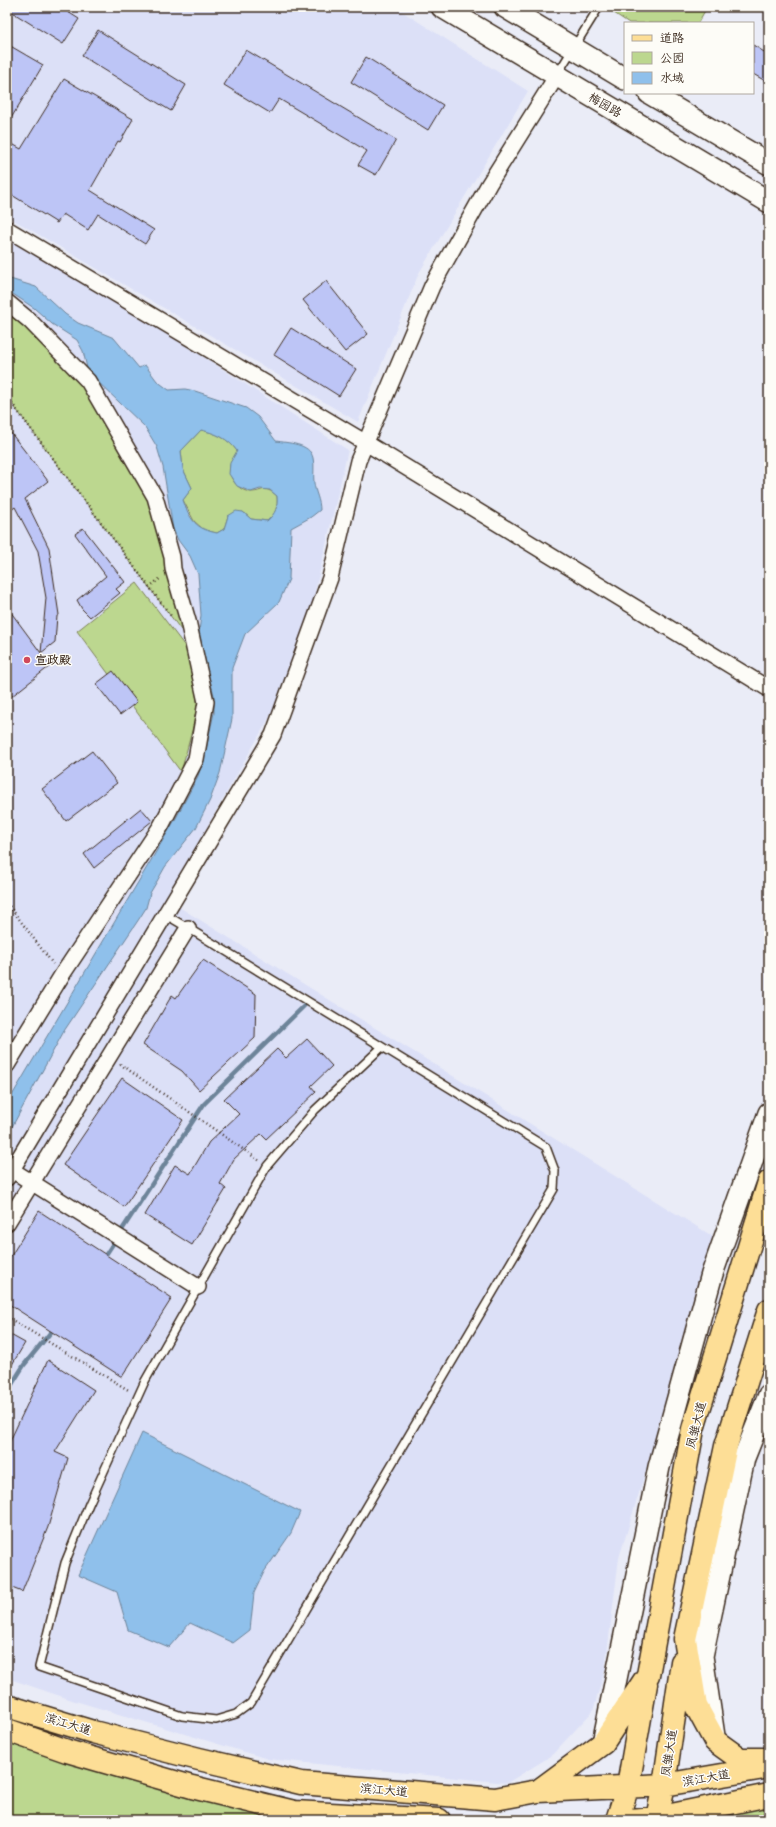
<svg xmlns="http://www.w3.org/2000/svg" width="776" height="1827" viewBox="0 0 776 1827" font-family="'Comic Neue','LXGW WenKai TC',sans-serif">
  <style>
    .built { fill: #dce0f7 }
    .green { fill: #bcd78f; stroke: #7c8056 }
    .water { fill: #8fc0eb; stroke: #6d8499; fill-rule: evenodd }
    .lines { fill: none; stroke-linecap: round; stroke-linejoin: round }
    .stream { stroke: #6d8499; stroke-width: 4.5 }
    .building { fill: #bdc5f6; stroke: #3b2a1e }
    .lane-casing { stroke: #3b2a1e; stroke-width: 10 }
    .street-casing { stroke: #3b2a1e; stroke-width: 18 }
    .secondary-casing { stroke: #3b2a1e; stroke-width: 24 }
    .primary-casing { stroke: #3b2a1e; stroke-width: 25 }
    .path { stroke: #3b2a1e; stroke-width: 2.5; stroke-dasharray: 1 3; stroke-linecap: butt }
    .lane { stroke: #fdfcf7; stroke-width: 7 }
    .street { stroke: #fdfcf7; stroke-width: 15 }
    .secondary { stroke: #fdfcf7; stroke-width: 21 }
    .primary { stroke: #fdde96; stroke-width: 22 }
    .poi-dot { fill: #d1495b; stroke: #fdfcf7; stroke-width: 1.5 }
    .labels { text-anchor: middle; stroke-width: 3; stroke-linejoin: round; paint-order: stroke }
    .street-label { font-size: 12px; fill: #3b2a1e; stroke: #fdfcf7 }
    .poi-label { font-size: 12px; font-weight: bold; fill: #3b2a1e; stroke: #fdfcf7; text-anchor: start }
  </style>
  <rect width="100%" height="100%" fill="#eaecf7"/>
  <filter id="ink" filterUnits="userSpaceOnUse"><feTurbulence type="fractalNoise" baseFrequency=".025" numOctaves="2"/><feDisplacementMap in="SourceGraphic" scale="8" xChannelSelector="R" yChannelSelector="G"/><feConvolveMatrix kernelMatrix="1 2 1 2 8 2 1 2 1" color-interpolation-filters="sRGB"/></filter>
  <g filter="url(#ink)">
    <path class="built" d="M7 7H395L528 91 419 273 358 422 7 216Z
      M7 239 155 326 348 450 297 669 166 899 717 1239 619 1558 605 1669 593 1711 551 1756 507 1783 268 1759 72 1700 7 1678Z"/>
    <path class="green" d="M605 7H707L698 23H629Z
      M7 302 88 381 155 497 193 646 7 397Z
      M201 430C215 433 228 438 237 451 235 456 231 460 230 465 227 477 238 491 251 492 264 492 263 484 277 496 278 507 276 513 268 521L251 519 243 512 228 516 224 529 217 533 204 530 194 521 183 500 192 488 183 469 181 451Z
      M137 583 190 653 198 708 181 772 77 631Z
      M7 1730 294 1812 439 1820H7Z
      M769 1795V1820H628Z"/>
    <path class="water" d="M7 278 36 287 65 314 78 323 114 338 139 368 145 365 157 381 169 390 185 389 195 391 246 408 258 417 276 441C287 443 310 443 313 458 315 465 313 475 314 483 315 492 320 500 320 510L311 517 291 528 289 579 279 602 245 634 232 668V719L220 773 210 800 196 828 165 867 156 883 150 893 146 908 139 919 64 1031 7 1136V1104L176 818 198 776 204 758 214 713V695L201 647 199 632 201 615 198 574 190 556 178 540 173 529 163 467 157 447 145 427 95 379 87 368 83 351 77 340 52 324 34 308 7 290ZM201 430C215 433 228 438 237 451L230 463 229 474 237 486 251 492 260 489 270 490 277 496C278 507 276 513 267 521L251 519 243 512 236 511 228 516 224 529 217 533C196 529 190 520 183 500L192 488 183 469 181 451Z
      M142 1433 300 1512 291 1533 264 1572 254 1593 250 1630 233 1643 190 1623 169 1647 128 1630 117 1592 78 1575Z"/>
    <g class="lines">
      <path class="stream" d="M103 1259 204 1104 304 1006
        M7 1392 24 1365 55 1327"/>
    </g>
    <path class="building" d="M7 7H60L79 19 63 44 7 9Z
      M98 30 186 85 171 111 82 56Z
      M7 44 43 65 7 125Z
      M753 45 769 55V83L753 74Z
      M246 50 396 140 376 175 358 165 367 151 279 99 270 113 224 85Z
      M366 57 443 105 428 130 351 82Z
      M64 79 133 119 120 142 118 141 90 190 154 230 145 244 98 214 88 230 63 214 57 223 7 192V141L21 149Z
      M326 281 368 334 345 352 303 300Z
      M291 328 356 369 339 396 274 355Z
      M7 428 48 481 25 499 49 548 59 615 57 616 55 642 41 653 50 666 7 700V607L41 653 46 598 38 551 15 507 7 513Z
      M83 528 125 582 116 589 120 593 90 617 82 609 77 600 106 576 75 534Z
      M113 671 137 702 120 715 96 684Z
      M92 751 117 783 66 821 42 789Z
      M141 808 152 821 94 868 84 854Z
      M203 960 256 994 255 1038 199 1090 182 1071 143 1045 172 995 176 998Z
      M307 1039 332 1066 311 1086 316 1092 266 1139 261 1134 234 1159 220 1184 226 1189 192 1245 145 1215 175 1165 190 1174 209 1142 239 1114 224 1099 277 1049 286 1058Z
      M122 1078 183 1120 124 1207 63 1165Z
      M39 1211 172 1298 122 1377 7 1303V1262Z
      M7 1333 25 1343 7 1373Z
      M48 1360 94 1390 55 1452 68 1458 48 1527 22 1592 7 1586V1453L9 1443Z"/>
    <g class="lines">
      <g class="lane-casing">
        <path id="lane" d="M558 73 599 7
          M166 915 188 928 546 1147 555 1171 554 1189 251 1703 236 1714 216 1720 182 1716 39 1667 65 1563 89 1504 145 1381 267 1166 315 1110 382 1047"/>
      </g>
      <g class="street-casing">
        <path id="street" d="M7 229 366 443 769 689
          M7 302 30 321 88 381 155 497 172 557 173 569 188 621 206 702 196 759 161 826 62 975 7 1065
          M12 1170 198 1287
          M7 1178 273 735 330 578 358 461 432 286 489 184 556 77
          M7 1223 188 928"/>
      </g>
      <g class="secondary-casing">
        <path id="secondary" d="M442 7 769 202
          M505 7 625 79
          M649 93 769 164
          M714 1736 702 1656 744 1458 769 1395
          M603 1743 659 1467 712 1274 769 1113"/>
      </g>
      <g class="primary-casing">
        <path id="primary" d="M7 1706 93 1732 199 1759 301 1783 495 1799 538 1791 664 1785 769 1767
          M7 1730 67 1751 192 1787 294 1812 439 1820
          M766 1759H740L715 1741 696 1706 685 1639 726 1446 769 1310
          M538 1791 603 1743 648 1675 693 1429 769 1182
          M657 1818 664 1785 682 1662
          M617 1820 628 1786 646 1684
          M628 1820 657 1818 769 1795"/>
      </g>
      <path class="path" d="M7 397 171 616
        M149 587 161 578
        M7 903 53 964
        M120 1064 260 1161
        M7 1317 130 1391"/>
      <use href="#lane" class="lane"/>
      <use href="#street" class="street"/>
      <use href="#secondary" class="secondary"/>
      <use href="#primary" class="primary"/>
    </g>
  </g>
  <circle class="poi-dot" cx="27" cy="660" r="4"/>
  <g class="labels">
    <g class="street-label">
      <text transform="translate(605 105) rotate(30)" y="4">梅园路</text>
      <text transform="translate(696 1425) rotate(-76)" y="4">凤雏大道</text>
      <text transform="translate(68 1724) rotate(17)" y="4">滨江大道</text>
      <text transform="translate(669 1753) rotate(-82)" y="4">凤雏大道</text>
      <text transform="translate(706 1778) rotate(-10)" y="4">滨江大道</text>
      <text transform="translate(384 1790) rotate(5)" y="4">滨江大道</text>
    </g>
    <g class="poi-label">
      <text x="35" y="664">宣政殿</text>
    </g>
  </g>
  <rect width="776" height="1827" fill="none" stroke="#fdfcf7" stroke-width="24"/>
  <rect x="12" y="12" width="752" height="1803" fill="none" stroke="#3b2a1e" stroke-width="1.5" filter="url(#ink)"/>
  <rect x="624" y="22" width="130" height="72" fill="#fdfcf7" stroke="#afa8a0"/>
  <rect x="632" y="35" width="20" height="6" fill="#fdde96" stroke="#afa8a0"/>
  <text x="660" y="42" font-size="12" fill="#3b2a1e">道路</text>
  <rect x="632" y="52" width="20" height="12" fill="#bcd78f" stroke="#afa8a0"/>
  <text x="660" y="62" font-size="12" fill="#3b2a1e">公园</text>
  <rect x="632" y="72" width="20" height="12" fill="#8fc0eb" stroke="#afa8a0"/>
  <text x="660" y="82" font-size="12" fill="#3b2a1e">水域</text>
</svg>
